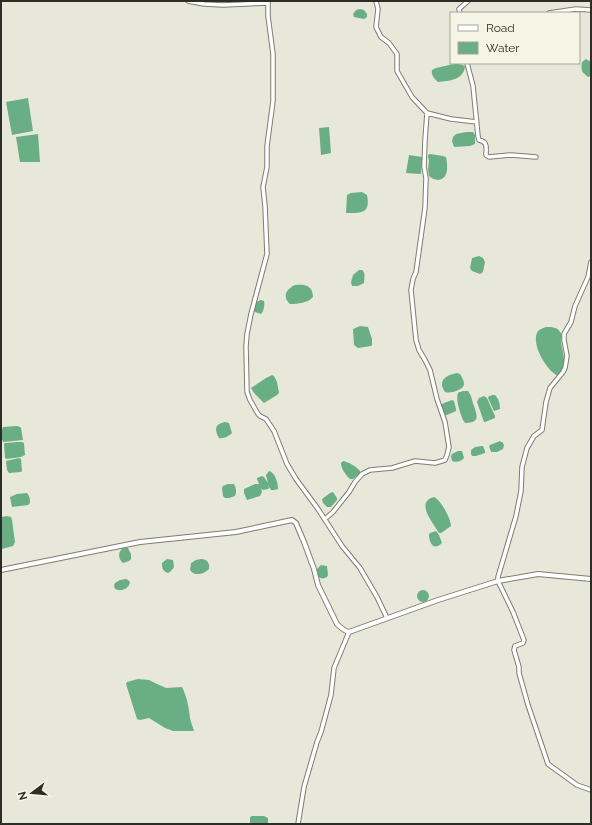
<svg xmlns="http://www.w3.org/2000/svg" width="592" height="825" viewBox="0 0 592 825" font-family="Raleway,sans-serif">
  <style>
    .water { fill: #6aae85 }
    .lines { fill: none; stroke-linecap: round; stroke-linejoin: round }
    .minor-casing { stroke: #7d7d70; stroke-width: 5.5 }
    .tertiary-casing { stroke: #7d7d70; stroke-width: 6 }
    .minor { stroke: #fff; stroke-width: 3.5 }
    .tertiary { stroke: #fff; stroke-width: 4 }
  </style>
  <rect width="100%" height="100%" fill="#e7e8d9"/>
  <path class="water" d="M360 9 364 10 367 14V17L364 19 354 17 353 14 356 10Z
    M586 59 591 62V76L588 77C581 71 581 71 582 62Z
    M454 64H459L465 66C464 80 449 81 438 82 434 78 431 75 432 70L436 68Z
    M28 98 33 131 12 135 6 102Z
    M329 127 331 153 321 155 319 128Z
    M466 132H473L475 135V144L470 146 454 147 452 141 453 137 456 134Z
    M38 134 40 162H20L16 137Z
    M430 154 443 156 446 157C447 162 448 170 446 174 443 182 434 181 429 176L428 169 429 161 428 157V155Z
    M409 155 422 157 421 174 406 173Z
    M362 192 367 195C371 214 360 213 346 213L347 195 351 193Z
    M479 256 483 258 485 262 483 272 480 274 472 271 470 268 472 258Z
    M359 270H362C366 273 364 278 364 283L358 286H352L351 282 353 275Z
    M295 285C304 284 313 285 313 297 308 303 298 304 290 304 282 297 286 289 295 285Z
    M261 300 264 301C265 305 264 311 261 314L255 312 254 309 256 302Z
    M360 326 368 327 372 339V345L371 346 358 348 354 345 353 329Z
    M546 327C552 327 557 327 560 332 563 335 561 338 561 341 562 354 569 364 558 375H556C546 369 530 343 538 331 540 329 543 328 546 327Z
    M457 373 460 374C462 377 464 381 464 384 464 390 450 394 445 392 437 381 446 375 457 373Z
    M272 375 274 376 277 382 279 393 277 395 264 403 254 393 251 388 266 378Z
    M463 391H468C472 396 472 401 474 406 478 417 479 423 465 423L463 420C461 415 454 397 459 392 460 392 461 392 463 391Z
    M493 395H495C499 399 500 404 500 409L494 411 488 398 489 396Z
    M484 396 487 398 495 416V418L485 422H484L477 402 479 398Z
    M452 400 454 401 456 409V411L447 415H445L442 409V404L444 403Z
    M225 422 229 423 232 433C229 436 224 439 219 438 214 429 215 424 225 422Z
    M17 426 20 427 21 428 23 440 3 442C1 438 1 431 3 427Z
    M500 441 503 443 504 445 503 449 497 452H491L489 446 490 445Z
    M17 442H22L24 443 25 455 21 457 7 459 5 458 4 444 5 443Z
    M482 446H483L485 451V453L476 456H472L471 454V450L475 447Z
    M462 451 464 458C462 461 456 463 452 461L451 456 452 454 458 451Z
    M19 458 21 459 22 471 21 472 9 473 7 470 6 461Z
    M343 461C349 462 357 467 360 471V473L353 479H350C346 475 341 469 341 463Z
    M269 471C275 472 278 483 278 489L274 490H271L268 485 269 488 268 489 263 490 261 488 262 492 260 496 247 500 244 493V489L255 484H259L257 479V478L262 476 264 477 268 483 266 475Z
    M228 484H234C236 488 237 492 235 496L229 498H225L223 496 222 488 223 486Z
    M333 492 337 498V500L331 507H327L323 503 322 499 330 493Z
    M27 493C30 497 30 499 30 503L28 505 12 507 10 497 17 494Z
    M434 497C441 500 451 519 451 526L441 533H439L437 530C431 520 416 502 434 497Z
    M7 516 11 517 12 520 15 542 13 546 2 549H1V517Z
    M436 531 439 535 442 543C434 551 429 544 429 534L430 533Z
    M125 547 128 548 131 554V559L129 561 123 563C117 558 118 550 125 547Z
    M167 559 173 560 174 567 171 571 168 573C163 571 162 569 162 563Z
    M201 559C207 559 210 563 209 569 204 574 195 577 190 570L191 563 196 560Z
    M321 565 327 566 328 575 327 577C324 579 320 579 318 576L317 569Z
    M126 579 128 580 130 582C129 589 121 592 115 589L114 586 115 583 120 580Z
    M417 596a6 6 0 1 1 12 0a6 6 0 1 1-12 0Z
    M138 679 149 680 157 684 166 688 182 687C187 697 189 708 190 718 191 723 193 727 194 731H173L165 728 149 718 140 720 137 719 126 684 127 682Z
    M252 816H264L268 818V824H250V817Z"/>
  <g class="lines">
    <g class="minor-casing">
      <path id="minor" d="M188 1 204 4 223 5 268 3
        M268 1V16L273 54V101L267 146V167L263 187 265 206 267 254 251 314 247 334 246 346 247 392 250 400 258 414 260 416 266 419 274 431 287 464 296 479 318 509 342 546 360 568 377 597 387 618
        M376 1 378 9 376 27 381 37 389 43 397 54V71L412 97 427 113 451 119 477 122
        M460 13 459 9 468 1
        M549 13 576 9 591 10
        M467 63 473 86 478 136 479 140C488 142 486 147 486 155L489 157 511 155 536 157
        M591 262 588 277 575 306 571 322 564 334V340L567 356 565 368 563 372 550 388 546 402 542 430 534 436 527 448 522 467 521 491 516 516 498 577V581L513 612 524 640 523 643 515 646 514 650 519 667V673L528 705 548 764 577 785 591 790
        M325 519 333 512 349 492 355 482 362 474 370 470 392 468 415 461 435 463 445 460 447 455 449 447 445 422 437 399 430 370 425 360 419 350 416 340 411 290 413 279 416 272 425 208 426 178 424 167 425 140 427 113
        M298 824 304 787 317 742 321 732 331 695 334 668 349 632"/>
    </g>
    <g class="tertiary-casing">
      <path id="tertiary" d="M1 570 140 542 236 532 292 520 296 523 304 542 314 569 318 585 337 624C341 628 344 631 349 632L438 600 498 581 538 574 591 579"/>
    </g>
    <use href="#minor" class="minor"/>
    <use href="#tertiary" class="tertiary"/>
  </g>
  <rect width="592" height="825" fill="none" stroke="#2d2d27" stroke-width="4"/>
  <rect x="450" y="12" width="130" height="52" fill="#f5f5e6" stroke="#a5a59a"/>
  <rect x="458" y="25" width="20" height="6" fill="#ffffff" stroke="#a5a59a"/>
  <text x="486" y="32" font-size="12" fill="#2d2d27">Road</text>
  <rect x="458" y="42" width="20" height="12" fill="#6aae85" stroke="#a5a59a"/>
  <text x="486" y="52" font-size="12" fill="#2d2d27">Water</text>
  <g transform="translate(32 793) rotate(254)" stroke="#f5f5e6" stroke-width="3" paint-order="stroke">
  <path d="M0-3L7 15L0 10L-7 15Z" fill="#2d2d27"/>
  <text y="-6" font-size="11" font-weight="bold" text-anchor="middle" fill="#2d2d27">N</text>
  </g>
</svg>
